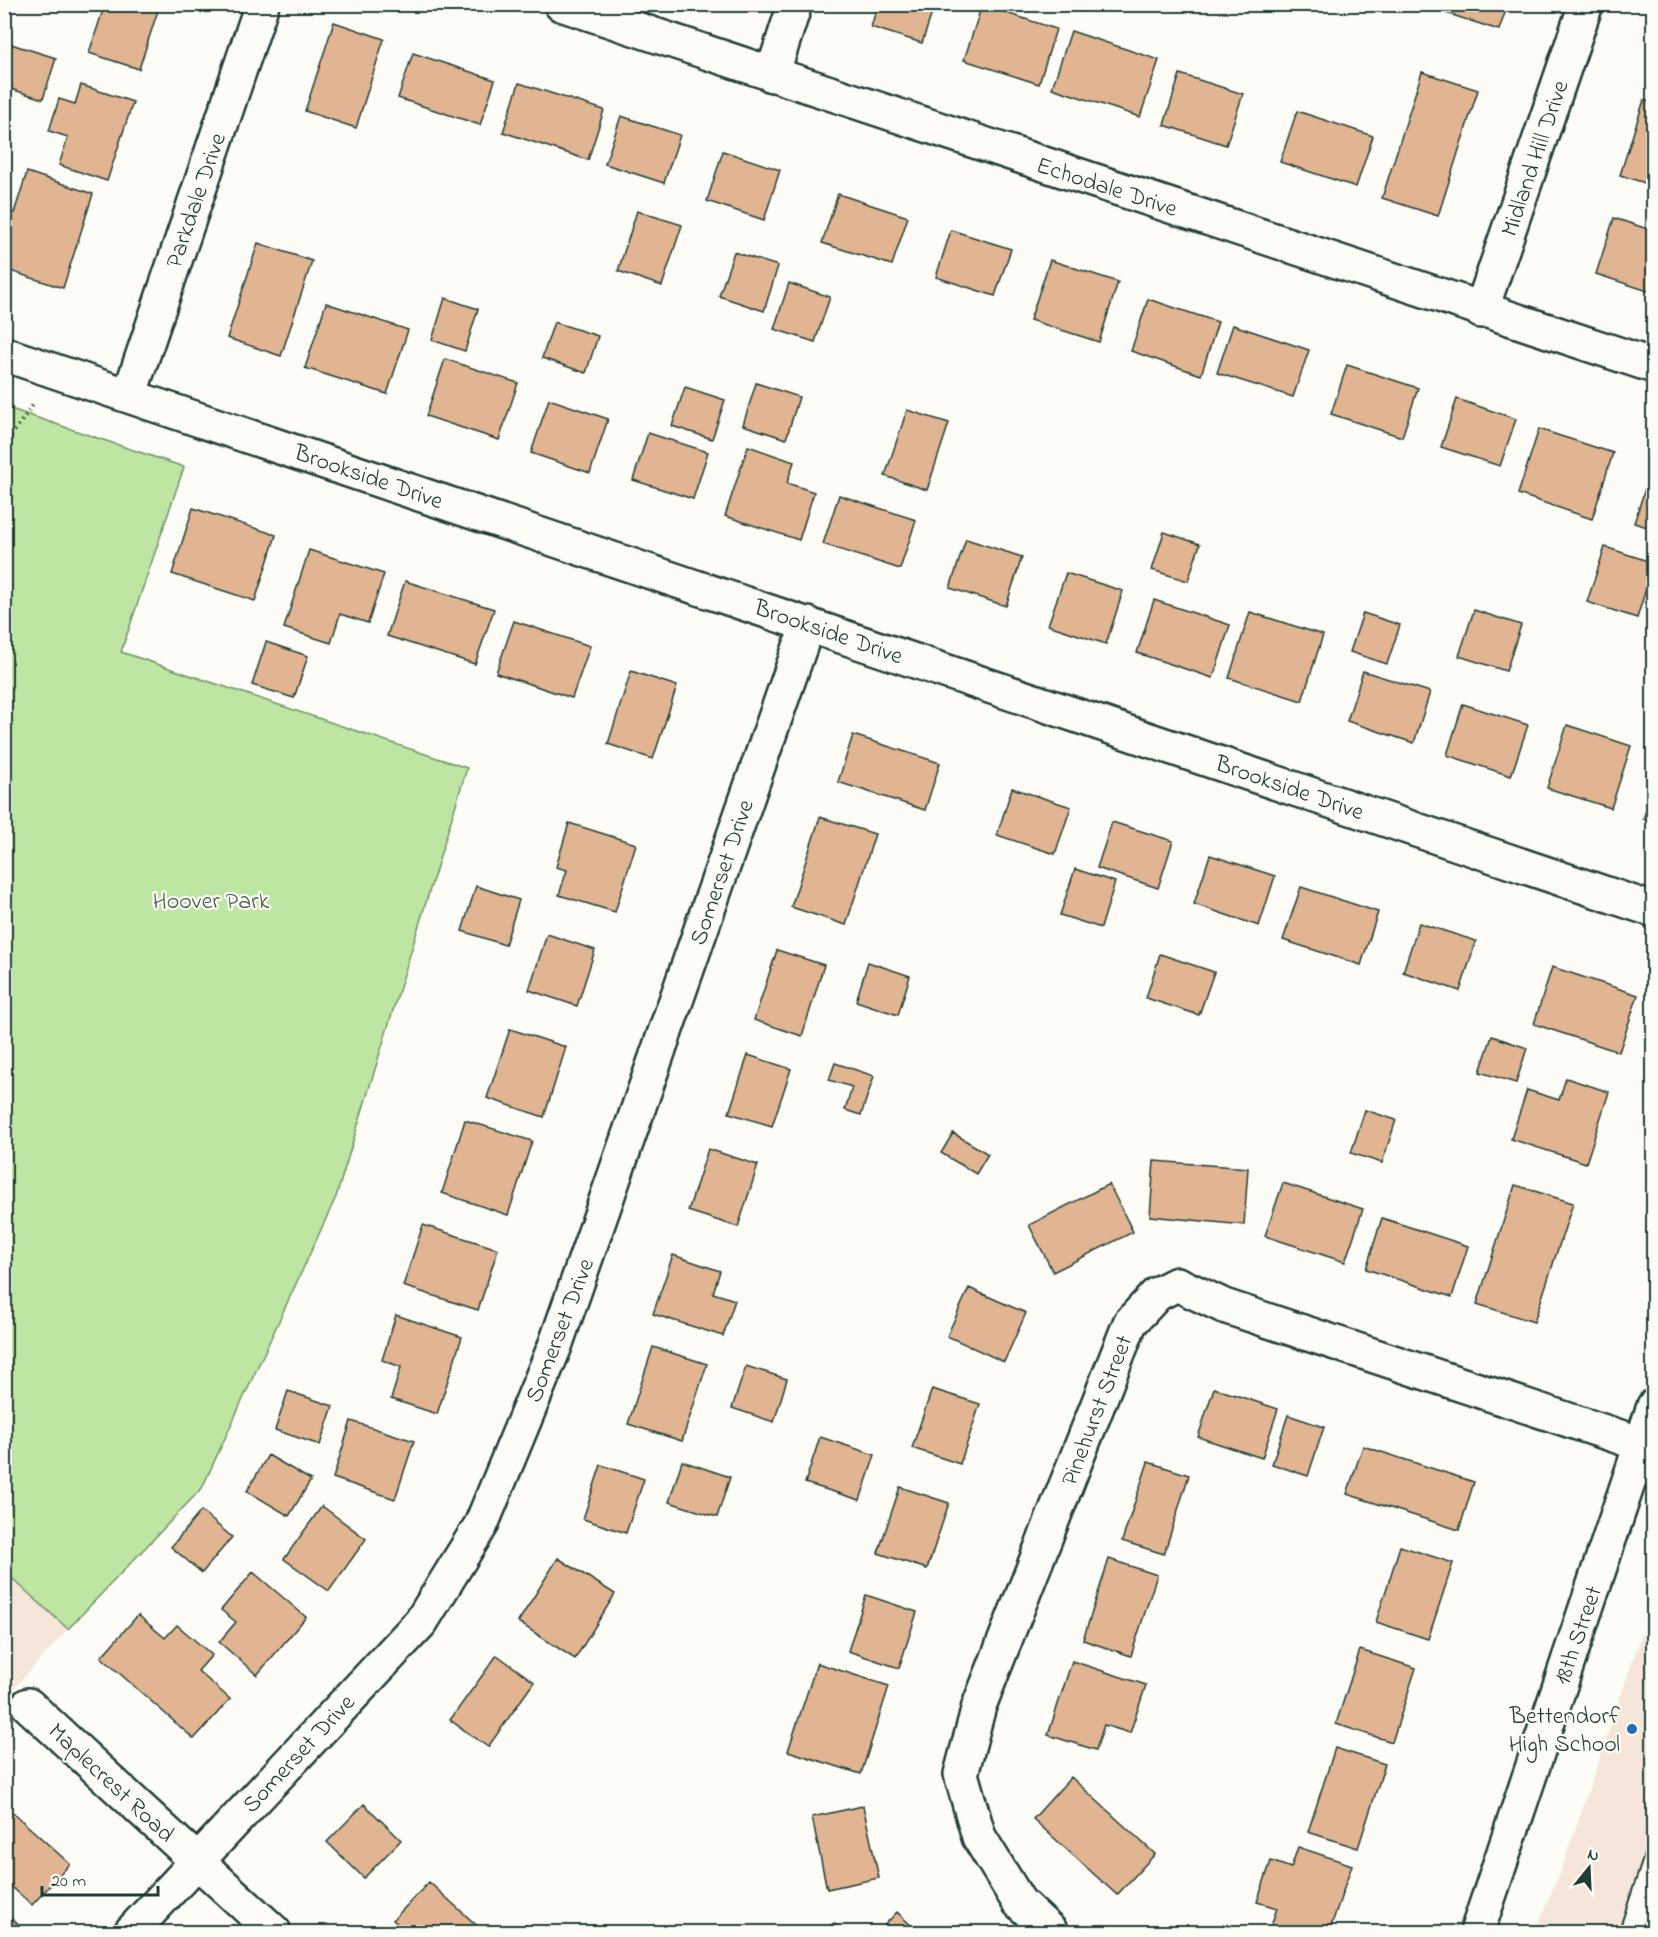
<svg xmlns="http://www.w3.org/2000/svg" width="1658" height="1937" viewBox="0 0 1658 1937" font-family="'Indie Flower',sans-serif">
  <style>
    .built { fill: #f5e6d9 }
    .green { fill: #bee5a1; stroke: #6e916a; stroke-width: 1.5 }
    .building { fill: #e1b492; stroke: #1f3d34; stroke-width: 1.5 }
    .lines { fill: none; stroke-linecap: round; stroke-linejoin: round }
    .lane-casing { stroke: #1f3d34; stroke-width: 24 }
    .street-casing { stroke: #1f3d34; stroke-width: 38 }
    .secondary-casing { stroke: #1f3d34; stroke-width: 38 }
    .path { stroke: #1f3d34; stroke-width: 4; stroke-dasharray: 1.5 4.5; stroke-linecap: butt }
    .lane { stroke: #fdfcf7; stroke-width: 20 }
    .street { stroke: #fdfcf7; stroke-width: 33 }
    .secondary { stroke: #fdfcf7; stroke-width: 33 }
    .poi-dot { fill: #1f6fb2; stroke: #fdfcf7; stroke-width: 2 }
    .labels { text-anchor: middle; stroke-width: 4.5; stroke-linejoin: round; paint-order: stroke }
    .street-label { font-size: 24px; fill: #1f3d34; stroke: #fdfcf7 }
    .park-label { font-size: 24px; fill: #3f5f4a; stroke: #fdfcf7 }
    .poi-label { font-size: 24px; fill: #1f3d34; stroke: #fdfcf7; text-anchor: end }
  </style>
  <rect width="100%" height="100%" fill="#fdfcf7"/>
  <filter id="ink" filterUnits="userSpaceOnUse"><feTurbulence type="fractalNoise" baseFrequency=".0167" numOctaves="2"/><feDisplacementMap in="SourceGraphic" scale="12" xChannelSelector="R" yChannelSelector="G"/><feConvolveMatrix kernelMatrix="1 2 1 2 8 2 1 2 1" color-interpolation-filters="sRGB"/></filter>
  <g filter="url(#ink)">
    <path class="built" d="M5 1571 68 1629 5 1698H4Z
      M1653 1601V1932H1535L1566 1857Z"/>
    <path class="green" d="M5 407 184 467 121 652 467 768 336 1197 202 1488 68 1629 4 1571Z"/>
    <path class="building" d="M105 4H160L139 69 89 53Z
      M878 4H935L922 43 871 27Z
      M1448 4H1508L1499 30 1446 13Z
      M982 5 1056 29 1039 84 964 60Z
      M334 22 384 39 356 128 305 111Z
      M1071 31 1159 60 1140 117 1052 88Z
      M11 44 56 58 43 99 4 87V63Z
      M413 53 495 80 480 125 398 98Z
      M1422 72 1478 90 1438 216 1382 198Z
      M1180 74 1243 94 1226 145 1164 125Z
      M519 83 604 110 588 160 503 132Z
      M81 85 133 102 107 181 59 165 68 137 49 131 59 99 75 104Z
      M1644 100 1654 103V186L1620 175Z
      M1297 111 1373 136 1356 187 1280 162Z
      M621 116 680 135 664 183 605 164Z
      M723 151 780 170 764 220 707 201Z
      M27 172 93 194 63 288 4 269V210L14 213Z
      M838 194 908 217 892 265 822 243Z
      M637 211 682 225 662 286 618 271Z
      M1614 218 1654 231V293L1596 274Z
      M951 230 1011 249 995 296 936 277Z
      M258 243 312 261 281 356 227 338Z
      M734 252 778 266 764 311 719 296Z
      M1050 260 1118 282 1099 342 1030 320Z
      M789 283 830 297 815 342 774 329Z
      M445 298 478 309 465 351 432 340Z
      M1148 299 1218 322 1201 375 1131 351Z
      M326 303 408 330 387 394 305 368Z
      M554 322 598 336 586 373 542 358Z
      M1233 325 1309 350 1293 397 1217 373Z
      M445 359 518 383 499 440 426 416Z
      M1347 365 1418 388 1402 437 1331 414Z
      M756 383 799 397 786 439 743 425Z
      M685 387 725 400 712 439 672 426Z
      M549 399 608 419 590 473 531 453Z
      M1457 399 1516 419 1500 466 1441 447Z
      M907 410 949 423 927 490 885 476Z
      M1539 429 1613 453 1592 519 1518 494Z
      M648 433 708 452 693 499 633 480Z
      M748 446 794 462 787 483 814 492 799 540 725 516Z
      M1652 467H1654V529L1634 523Z
      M839 495 916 520 900 569 823 544Z
      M193 508 276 535 255 601 172 574Z
      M1164 532 1200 544 1188 581 1152 570Z
      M966 539 1022 557 1006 606 950 588Z
      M1605 547 1654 563 1637 618 1587 602Z
      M309 550 384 574 368 623 340 614 331 643 284 628Z
      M1066 573 1123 591 1106 644 1048 625Z
      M405 581 494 609 475 664 387 636Z
      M1154 600 1230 625 1213 678 1137 653Z
      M1474 610 1521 625 1506 671 1459 656Z
      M1250 612 1323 635 1302 701 1229 678Z
      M1363 613 1400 625 1387 664 1350 652Z
      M514 621 590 646 572 698 496 673Z
      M266 642 308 656 294 698 252 685Z
      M631 671 677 686 653 759 608 744Z
      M1363 671 1430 692 1414 743 1347 721Z
      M1463 704 1528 725 1511 776 1447 755Z
      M1567 725 1631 746 1611 808 1547 788Z
      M853 735 940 763 925 810 838 782Z
      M1012 788 1071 807 1055 854 997 835Z
      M1654 788V822L1643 819Z
      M820 817 875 834 846 925 791 907Z
      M1112 822 1173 841 1158 888 1097 868Z
      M569 823 636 844 615 912 559 895 567 870 556 867Z
      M1210 855 1275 876 1259 926 1194 904Z
      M1075 869 1115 882 1101 928 1060 915Z
      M476 886 519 900 505 945 462 931Z
      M1301 887 1378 912 1361 965 1283 940Z
      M1419 923 1476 941 1460 991 1403 972Z
      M547 934 595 950 577 1006 529 990Z
      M777 950 824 965 802 1036 754 1020Z
      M1160 954 1214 972 1199 1015 1146 998Z
      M868 962 910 976 898 1015 856 1001Z
      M1552 967 1638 995 1619 1052 1534 1024Z
      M510 1029 566 1047 544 1117 487 1098Z
      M1492 1036 1527 1048 1516 1083 1480 1072Z
      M748 1055 791 1069 772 1126 729 1113Z
      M835 1063 874 1076 861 1115 845 1110 852 1087 829 1080Z
      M1566 1078 1609 1092 1586 1163 1511 1139 1527 1090 1559 1100Z
      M1365 1110 1396 1120 1382 1163 1351 1153Z
      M465 1120 532 1141 508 1215 442 1193Z
      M953 1133 988 1154 976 1174 941 1153Z
      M708 1149 758 1165 738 1227 688 1211Z
      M1154 1161 1248 1168 1244 1225 1150 1216Z
      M1283 1183 1363 1209 1345 1262 1265 1236Z
      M1109 1184 1133 1232 1053 1272 1029 1225Z
      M1515 1185 1573 1203 1534 1322 1477 1304Z
      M1382 1218 1468 1246 1452 1297 1366 1269Z
      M423 1225 498 1249 478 1310 403 1286Z
      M673 1255 720 1271 713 1293 735 1300 723 1336 653 1314Z
      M969 1288 1026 1313 1004 1362 947 1336Z
      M396 1315 462 1337 437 1414 391 1399 401 1367 382 1360Z
      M653 1347 707 1364 682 1441 628 1424Z
      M746 1366 787 1379 774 1422 732 1408Z
      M1214 1388 1278 1409 1262 1458 1198 1437Z
      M932 1389 980 1404 960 1464 912 1448Z
      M288 1391 333 1406 320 1445 275 1430Z
      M1288 1415 1324 1427 1308 1476 1272 1464Z
      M351 1421 414 1441 395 1499 333 1478Z
      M820 1437 875 1455 860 1500 805 1483Z
      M1363 1446 1474 1482 1459 1530 1347 1494Z
      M268 1455 311 1480 289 1516 247 1491Z
      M682 1461 730 1477 717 1517 669 1502Z
      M1148 1462 1189 1475 1164 1554 1122 1541Z
      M601 1465 644 1479 626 1533 583 1519Z
      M900 1487 949 1503 927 1569 878 1553Z
      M322 1506 366 1539 329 1591 284 1559Z
      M201 1511 232 1537 202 1573 171 1547Z
      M1400 1546 1453 1563 1428 1639 1376 1622Z
      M558 1558 615 1594 575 1659 518 1622Z
      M1109 1559 1157 1575 1131 1656 1083 1640Z
      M253 1572 306 1617 257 1675 219 1642 236 1622 221 1610Z
      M866 1595 917 1612 899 1668 848 1651Z
      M138 1615 165 1638 177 1625 212 1655 198 1671 230 1699 194 1739 101 1657Z
      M1360 1650 1416 1668 1392 1742 1336 1724Z
      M497 1655 534 1682 488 1747 450 1720Z
      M1072 1661 1146 1685 1130 1733 1104 1725 1096 1750 1048 1735Z
      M817 1663 889 1686 861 1774 788 1751Z
      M1335 1748 1385 1764 1358 1848 1308 1832Z
      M1071 1777 1155 1854 1117 1895 1033 1819Z
      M364 1804 401 1840 364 1878 327 1842Z
      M863 1806 879 1878 827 1889 812 1817Z
      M11 1811 70 1864 32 1905 4 1880V1817Z
      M1298 1847 1352 1865 1329 1932H1269L1277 1908 1257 1902 1271 1861 1291 1868Z
      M429 1882 484 1932H407L393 1920Z
      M897 1912 918 1932H878Z
      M4 1913 19 1925 13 1932H4Z
      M834 1923 842 1932H822Z"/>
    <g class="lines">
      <g class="lane-casing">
        <path id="lane" d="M1630 1932 1654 1860"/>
      </g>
      <g class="street-casing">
        <path id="street" d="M561 4 1654 366
          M772 75 795 4
          M1481 311 1586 4
          M4 354 1654 910
          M129 396 262 4
          M28 1705 274 1932
          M131 1932 421 1622 481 1525 555 1346 808 624
          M1051 1932 1019 1902 979 1837 961 1774 979 1706 1130 1323 1157 1294 1177 1284 1224 1306 1641 1444"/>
      </g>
      <g class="secondary-casing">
        <path id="secondary" d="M1477 1932 1654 1406"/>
      </g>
      <path class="path" d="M4 446 35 402"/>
      <use href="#lane" class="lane"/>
      <use href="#street" class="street"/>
      <use href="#secondary" class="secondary"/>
    </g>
  </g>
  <circle class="poi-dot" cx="1632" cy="1729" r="6"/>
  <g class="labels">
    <g class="street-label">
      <text transform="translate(1534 158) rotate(-71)" y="8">Midland Hill Drive</text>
      <text transform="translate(1107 186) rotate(18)" y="8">Echodale Drive</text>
      <text transform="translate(195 200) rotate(-71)" y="8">Parkdale Drive</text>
      <text transform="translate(369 476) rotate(19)" y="8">Brookside Drive</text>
      <text transform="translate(829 631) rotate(19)" y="8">Brookside Drive</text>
      <text transform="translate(1290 787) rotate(19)" y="8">Brookside Drive</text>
      <text transform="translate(721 872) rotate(-71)" y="8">Somerset Drive</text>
      <text transform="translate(559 1330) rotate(-69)" y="8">Somerset Drive</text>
      <text transform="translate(1096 1410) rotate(-69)" y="8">Pinehurst Street</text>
      <text transform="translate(1577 1635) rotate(-71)" y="8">18th Street</text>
      <text transform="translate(298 1753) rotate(-47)" y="8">Somerset Drive</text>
      <text transform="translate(112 1782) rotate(43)" y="8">Maplecrest Road</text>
    </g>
    <g class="park-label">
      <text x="211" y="908">Hoover Park</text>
    </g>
    <g class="poi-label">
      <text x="1620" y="1723">Bettendorf<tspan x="1620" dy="28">High School</tspan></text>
    </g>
  </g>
  <rect width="1658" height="1937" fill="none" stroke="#fdfcf7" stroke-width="24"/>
  <rect x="12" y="12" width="1634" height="1913" fill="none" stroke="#1f3d34" stroke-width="2" filter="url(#ink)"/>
  <g transform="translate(1589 1868) rotate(18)" stroke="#fdfcf7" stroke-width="4.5" paint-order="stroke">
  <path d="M0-4.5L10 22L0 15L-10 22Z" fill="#1f3d34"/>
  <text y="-9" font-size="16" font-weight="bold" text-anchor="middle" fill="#1f3d34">N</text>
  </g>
  <path d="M42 1886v9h116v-9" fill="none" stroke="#1f3d34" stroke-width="3"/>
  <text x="51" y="1886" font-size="18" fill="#1f3d34" stroke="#fdfcf7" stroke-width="4.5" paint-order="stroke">20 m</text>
</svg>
